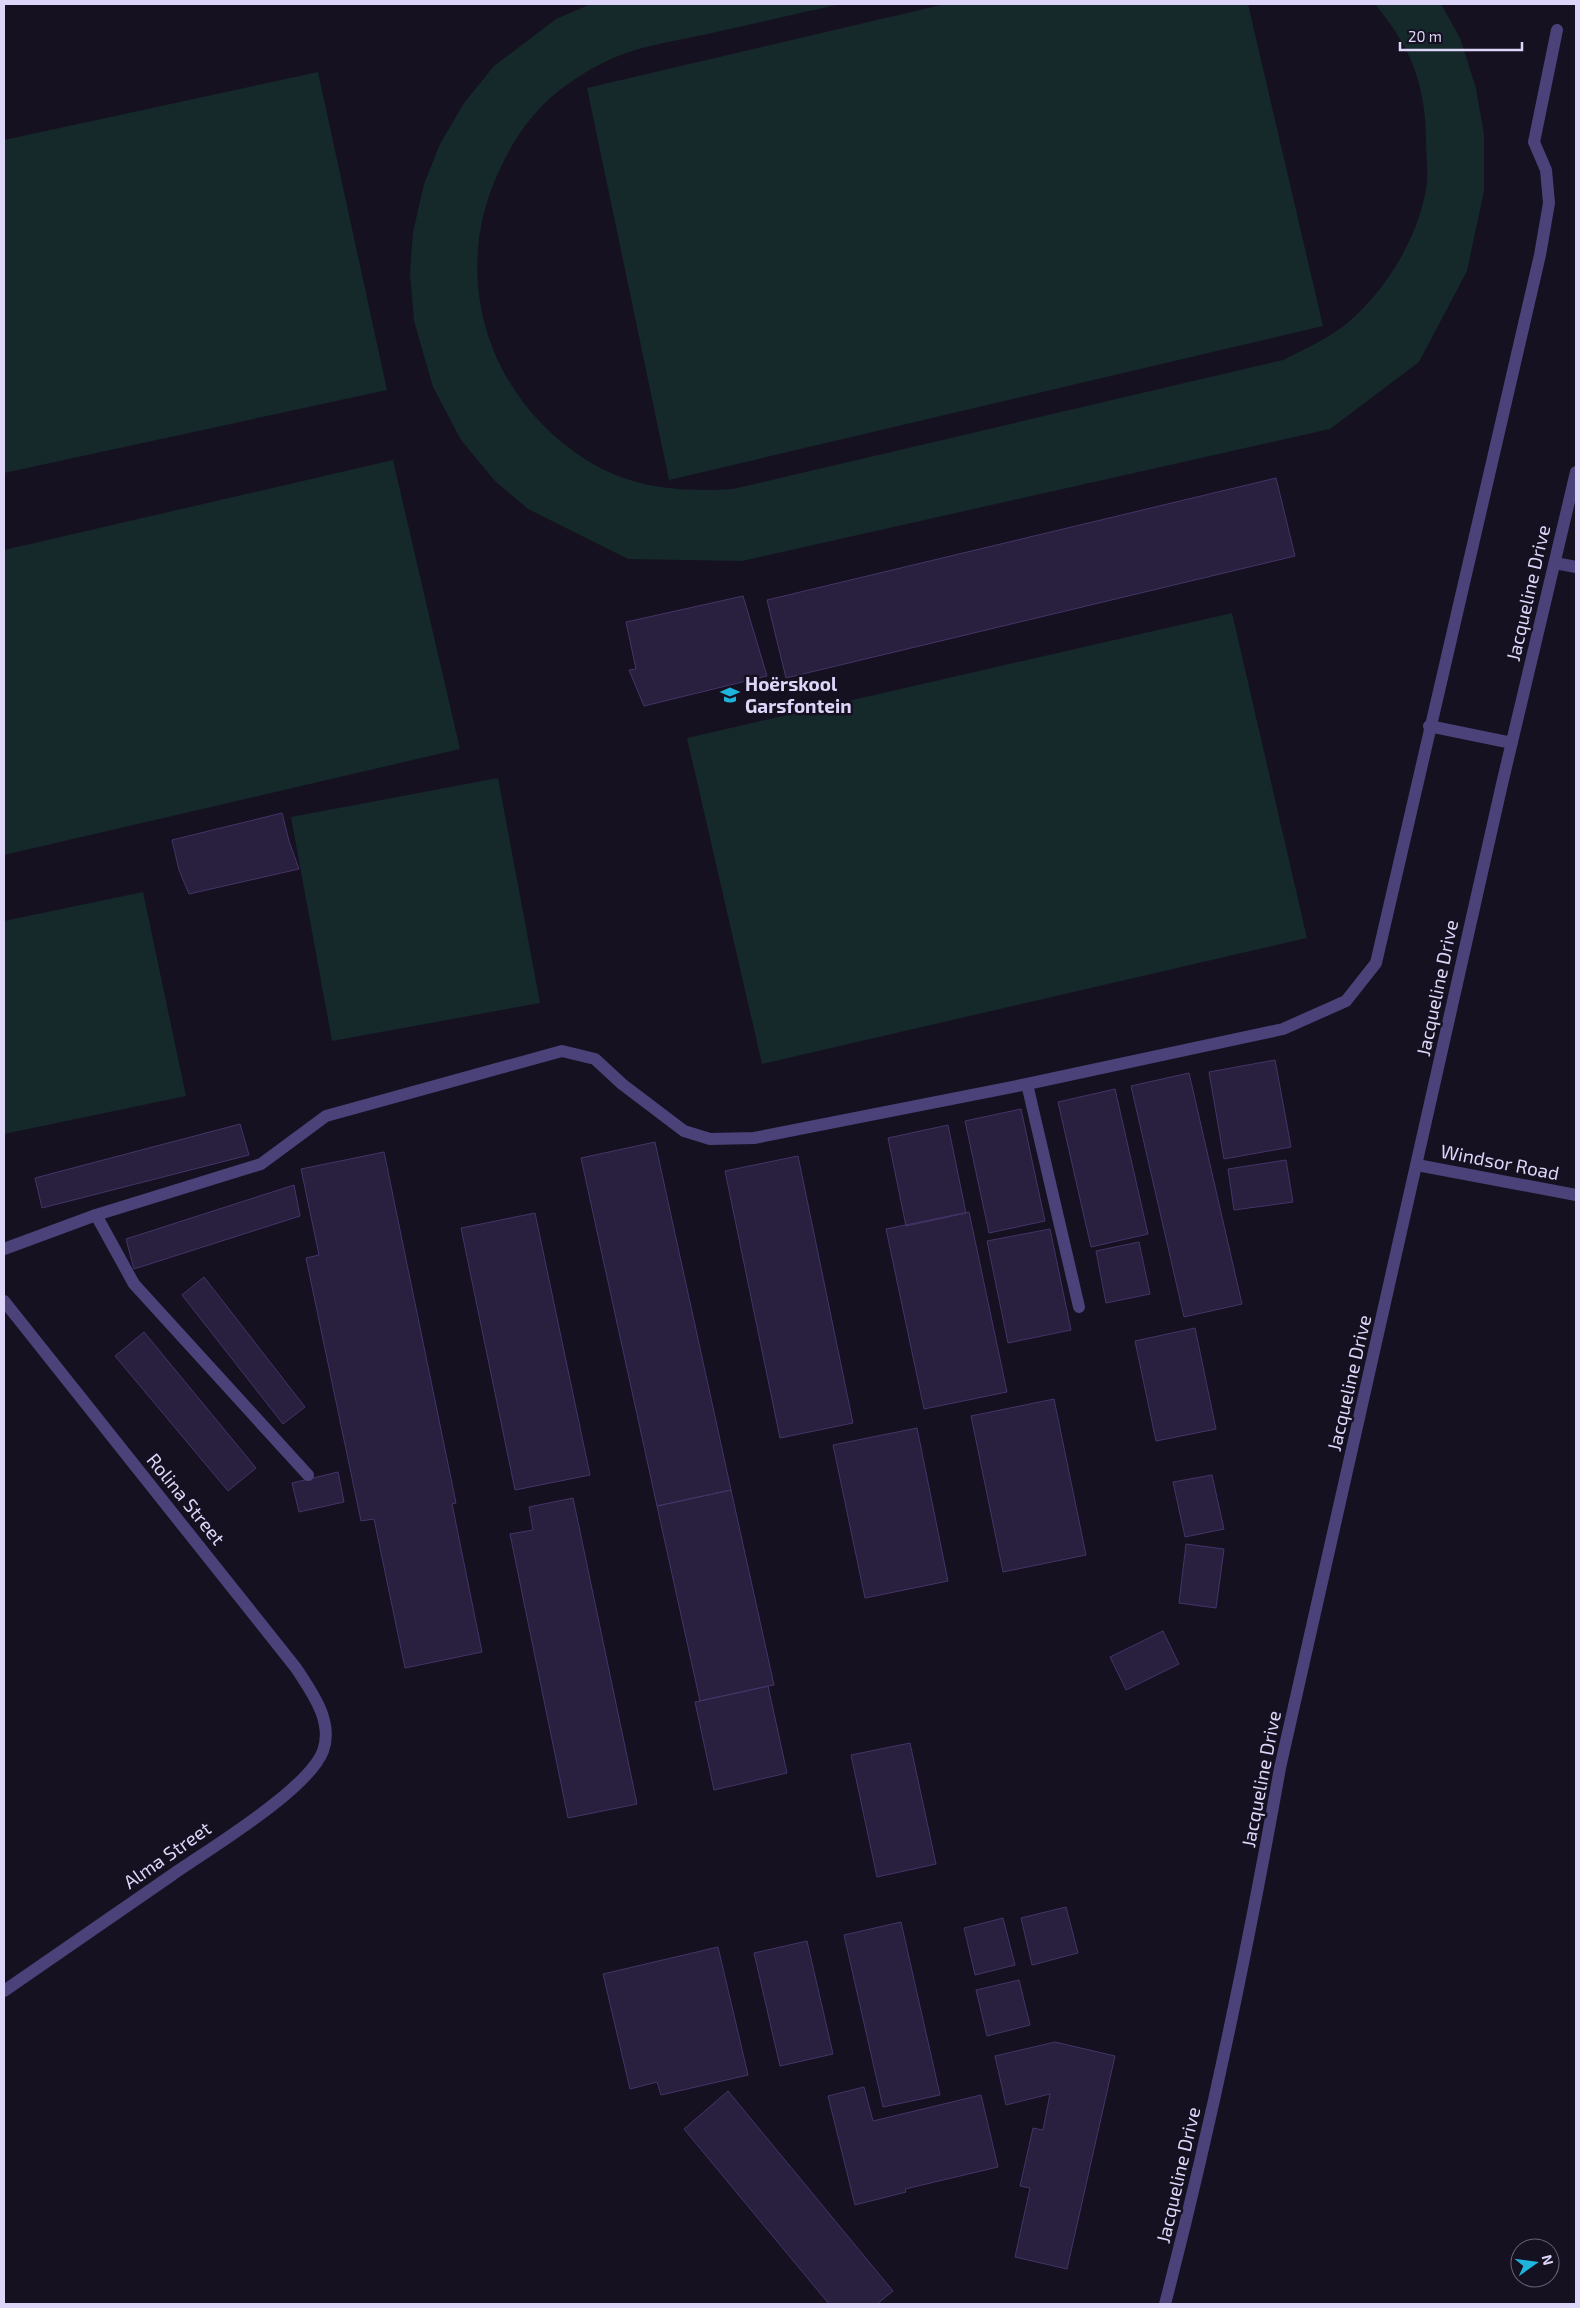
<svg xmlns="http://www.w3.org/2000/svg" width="1580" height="2308" viewBox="0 0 1580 2308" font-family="'Exo 2',sans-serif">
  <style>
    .green { fill: #15282a }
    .building { fill: #291f3f; stroke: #453468 }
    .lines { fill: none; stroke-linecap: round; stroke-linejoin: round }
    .minor { stroke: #4b4279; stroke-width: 12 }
    .labels { text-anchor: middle; stroke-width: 5; stroke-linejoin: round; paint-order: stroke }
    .street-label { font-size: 19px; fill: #ded6f9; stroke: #151121 }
    .poi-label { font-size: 19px; font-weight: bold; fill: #ded6f9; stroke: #151121; text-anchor: start }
  </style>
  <rect width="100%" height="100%" fill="#151121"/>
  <path class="green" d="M591 4H841C799 13 757 23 716 32 687 39 657 43 629 52 599 62 565 83 543 105 524 124 510 147 499 171 449 277 488 399 588 461 633 489 682 492 733 489L1283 360C1307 348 1332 337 1352 319 1389 286 1421 232 1427 182 1428 169 1426 156 1426 143 1426 115 1423 92 1413 65 1404 42 1390 23 1375 4H1441L1460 38 1476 88 1484 135V191L1467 271 1419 362 1330 429 742 561 628 559 528 509 495 481 461 440 433 387 414 321 410 273 413 232 424 184 440 144 464 103 494 66 556 19Z
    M945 4H1248L1323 326 669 480 587 88Z
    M318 72 387 390 4 473V140Z
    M393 460 460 749 4 855V550Z
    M1232 613 1307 938 762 1064 687 738Z
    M498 778 540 1003 332 1041 291 817Z
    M143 892 186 1096 4 1134V921Z"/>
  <path class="building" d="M1276 478 1295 556 786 678 767 600Z
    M743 596 767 676 644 706 629 670 636 669 626 622Z
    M282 813 289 841 299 869 189 894 179 870 172 840Z
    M1275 1060 1291 1147 1224 1159 1209 1072Z
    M1189 1073 1242 1304 1184 1317 1131 1086Z
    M1115 1089 1148 1234 1091 1247 1058 1102Z
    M1021 1109 1045 1221 989 1233 965 1121Z
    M240 1124 249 1155 42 1208 35 1178Z
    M948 1125 966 1213 906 1226 888 1138Z
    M655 1142 731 1490 657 1506 581 1158Z
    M384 1152 456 1503 452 1504 482 1652 405 1668 374 1519 361 1521 306 1258 319 1255 301 1169Z
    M798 1156 853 1423 780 1438 725 1171Z
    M1286 1160 1293 1202 1234 1210 1228 1169Z
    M294 1185 300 1216 134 1269 126 1239Z
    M969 1212 1007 1392 924 1409 886 1229Z
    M535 1213 590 1475 515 1490 461 1228Z
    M1050 1229 1071 1330 1008 1343 987 1241Z
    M1139 1242 1150 1294 1106 1303 1096 1251Z
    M204 1277 305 1407 283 1424 182 1295Z
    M1195 1328 1216 1429 1156 1441 1135 1341Z
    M144 1332 256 1468 228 1491 115 1356Z
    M1054 1399 1086 1555 1003 1572 971 1416Z
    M917 1428 948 1581 865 1598 833 1445Z
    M338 1472 344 1502 299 1512 292 1483Z
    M1212 1475 1224 1529 1185 1537 1173 1482Z
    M731 1490 774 1685 700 1701 657 1506Z
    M573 1498 637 1804 568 1818 510 1534 533 1530 529 1507Z
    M1186 1544 1224 1549 1216 1608 1179 1603Z
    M1163 1631 1179 1664 1126 1690 1110 1657Z
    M768 1686 787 1773 714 1790 695 1702Z
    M910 1743 936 1864 877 1877 851 1755Z
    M1066 1907 1078 1953 1032 1965 1021 1918Z
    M1003 1918 1015 1965 975 1975 964 1928Z
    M901 1922 940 2095 883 2107 844 1935Z
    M807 1941 833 2054 780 2066 754 1953Z
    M718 1947 748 2075 661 2095 657 2082 630 2089 603 1974Z
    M1019 1980 1030 2025 987 2036 976 1990Z
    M1055 2042 1115 2056 1067 2269 1015 2257 1030 2188 1020 2186 1033 2128 1043 2130 1050 2094 1006 2105 995 2056Z
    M864 2087 873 2121 981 2095 998 2167 905 2189 906 2192 855 2205 828 2096Z
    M728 2091 893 2291 877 2304H829L684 2129Z"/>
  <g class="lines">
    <path class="minor" d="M1555 563 1576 567
      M1429 726 1512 743
      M1027 1084 1079 1307
      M1417 1165 1576 1195
      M96 1215 134 1284 308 1475
      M4 1249 96 1215 261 1164 326 1116 562 1051 595 1059 622 1084 684 1131 710 1139 754 1138 1027 1084 1283 1029 1346 1001 1376 963 1540 255 1549 203 1546 170 1534 142 1557 30
      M4 1301 296 1668C311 1691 334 1721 323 1751 308 1790 209 1849 172 1875 116 1914 60 1952 4 1991
      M1165 2304C1211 2127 1248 1948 1280 1768L1502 784 1576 472"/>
  </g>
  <defs>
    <g id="school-bare" transform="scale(1.5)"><path d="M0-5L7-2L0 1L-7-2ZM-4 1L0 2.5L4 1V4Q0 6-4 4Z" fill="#1fb4dc" stroke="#151121" stroke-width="2.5" paint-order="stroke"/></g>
  </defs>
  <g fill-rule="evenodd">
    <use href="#school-bare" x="730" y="695"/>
  </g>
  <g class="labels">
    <g class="street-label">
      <text transform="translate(1528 593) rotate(-77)" y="7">Jacqueline Drive</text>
      <text transform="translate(1437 988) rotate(-78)" y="7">Jacqueline Drive</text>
      <text transform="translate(1500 1162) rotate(11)" y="7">Windsor Road</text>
      <text transform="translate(1349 1383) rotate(-77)" y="7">Jacqueline Drive</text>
      <text transform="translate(186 1499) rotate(51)" y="7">Rolina Street</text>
      <text transform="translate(1261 1779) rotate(-79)" y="7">Jacqueline Drive</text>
      <text transform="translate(167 1855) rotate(-35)" y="7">Alma Street</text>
      <text transform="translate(1178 2175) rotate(-77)" y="7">Jacqueline Drive</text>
    </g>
    <g class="poi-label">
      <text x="745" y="691">Hoërskool<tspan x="745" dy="22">Garsfontein</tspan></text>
    </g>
  </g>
  <rect width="1580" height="2308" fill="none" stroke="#ded6f9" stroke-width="10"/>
  <g transform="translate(1535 2263) rotate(76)"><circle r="24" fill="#151121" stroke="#656077"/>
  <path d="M0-4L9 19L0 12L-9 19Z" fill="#1fb4dc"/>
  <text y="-8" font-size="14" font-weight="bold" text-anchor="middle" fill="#ded6f9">N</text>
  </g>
  <path d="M1400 42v8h122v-8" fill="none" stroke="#ded6f9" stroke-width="2.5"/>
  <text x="1408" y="42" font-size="15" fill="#ded6f9" stroke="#151121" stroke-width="4" paint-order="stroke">20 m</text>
</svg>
